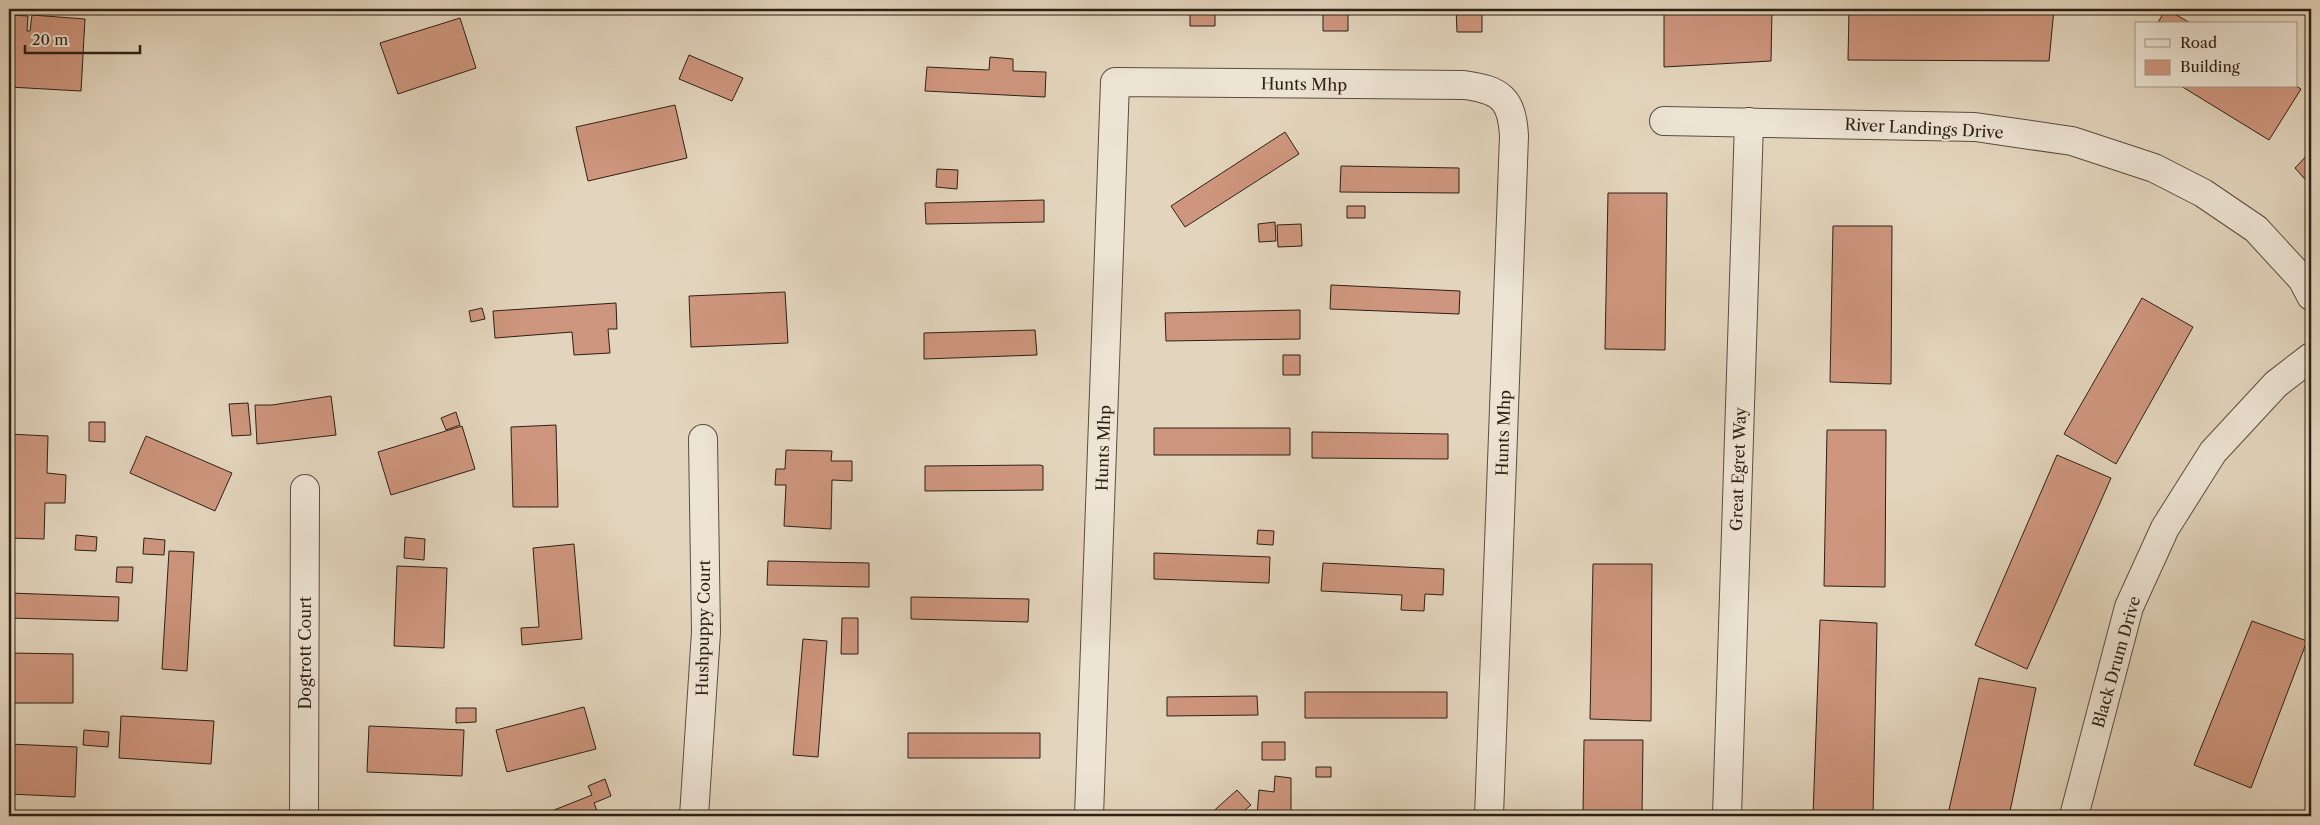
<svg xmlns="http://www.w3.org/2000/svg" width="2320" height="825" viewBox="0 0 2320 825" font-family="'Libre Caslon Text',serif">
  <style>
    .building { fill: #ce967e; stroke: #2d2014 }
    .lines { fill: none; stroke-linecap: round; stroke-linejoin: round }
    .minor-casing { stroke: #5a4d3e; stroke-width: 30 }
    .minor { stroke: #ede4d4; stroke-width: 28 }
    .labels { text-anchor: middle; stroke-width: 4; stroke-linejoin: round; paint-order: stroke }
    .street-label { font-size: 16px; fill: #2d2014; stroke: #ede4d4 }
  </style>
  <rect width="100%" height="100%" fill="#e3d5bd"/>
  <filter id="stains"><feTurbulence type="fractalNoise" baseFrequency=".004" numOctaves="4"/><feColorMatrix values="0 0 0 0 .2 0 0 0 0 .09 0 0 0 0 .02 0 0 0 .5 -.17"/></filter>
  <radialGradient id="worn" r=".72"><stop offset=".6" stop-color="#630" stop-opacity="0"/><stop offset="1" stop-color="#630" stop-opacity=".3"/></radialGradient>
  <path class="building" d="M1190 9H1215V26H1190Z
    M1304 9H1348V31H1323V13H1304Z
    M1456 9H1482V32H1457Z
    M1664 9H1772L1771 61 1664 67Z
    M1849 9H2054L2049 61 1848 60Z
    M2166 9 2192 24H2157Z
    M9 15 28 16 27 31H30L32 15 85 19 81 91 9 87Z
    M460 18 476 68 398 94 380 43Z
    M689 55 743 78 732 101 679 79Z
    M990 57 1013 59V71L1046 72 1045 97 925 91 927 67 989 70Z
    M2181 86H2296L2301 89 2269 140Z
    M675 105 687 158 588 181 576 127Z
    M1285 132 1299 154 1185 227 1171 206Z
    M2311 151V186L2295 168Z
    M1341 166 1459 168V193L1340 192Z
    M937 169 958 170 957 189 936 187Z
    M1608 193H1667L1665 350 1605 349Z
    M1044 200V222L926 224 925 203Z
    M1347 206H1365V218H1347Z
    M1275 222 1276 241 1259 242 1258 224Z
    M1301 224 1302 246 1278 247 1277 225Z
    M1833 226H1892L1891 384 1830 382Z
    M1331 285 1460 291 1459 314 1330 309Z
    M785 292 788 343 691 347 689 296Z
    M2142 298 2193 327 2116 464 2064 434Z
    M616 303 617 329H608L610 353 574 355 572 332 495 338 493 311Z
    M482 308 485 319 471 322 469 311Z
    M1300 310V339L1166 341 1165 313Z
    M1035 330 1037 355 924 359V333Z
    M1283 355H1300V375H1283Z
    M331 396 336 435 257 444 255 405H272Z
    M248 403 251 435 232 436 229 404Z
    M456 412 460 425 446 430 441 418Z
    M89 422H105V442L89 441Z
    M556 425 558 507H513L511 427Z
    M462 426 475 469 391 495 378 452Z
    M1154 428H1290V455H1154Z
    M1827 430H1886L1885 587 1824 586Z
    M1312 432 1448 434V459L1312 458Z
    M9 434 48 436 47 473 66 475 65 503H45L44 539 9 538Z
    M146 436 232 473 215 511 130 473Z
    M786 450 832 451 831 461H852V481L832 480 831 529 784 526 786 485H775L776 469H785Z
    M2057 455 2111 478 2027 669 1975 645Z
    M1040 465 1043 466V490L925 491V466Z
    M1258 530 1274 531 1273 545 1257 544Z
    M76 535 97 537 96 551 75 550Z
    M405 537 425 539 424 560 404 558Z
    M144 538 165 540 164 555 143 554Z
    M574 544 582 639 522 645 521 628 539 627 533 548Z
    M169 551 194 552 187 671 162 669Z
    M1154 553 1270 557 1269 583 1154 579Z
    M768 561 869 563V587L767 585Z
    M1323 563 1444 569 1443 595 1425 594 1424 611 1401 610 1402 595 1321 591Z
    M1593 564H1652L1651 721 1590 719Z
    M397 566 447 568 444 648 394 646Z
    M117 567H133L132 583 116 582Z
    M9 593 119 597 118 621 9 618Z
    M911 597 1029 599 1028 622 911 619Z
    M842 618H858V654H841Z
    M1820 620 1877 623 1873 816H1813Z
    M2252 621 2307 641 2251 788 2194 765Z
    M803 639 827 641 818 757 793 755Z
    M9 653 73 654V703H9Z
    M1979 678 2036 688 2009 816H1957L1948 814Z
    M1305 692H1447V718H1305Z
    M1257 696 1258 715 1167 716V697Z
    M584 707 596 749 507 772 496 730Z
    M456 708H476V722L456 723Z
    M121 716 214 721 211 764 119 758Z
    M369 726 464 730 462 776 367 772Z
    M84 730 109 732 108 747 83 745Z
    M908 733H1040V758H908Z
    M1584 740H1643L1642 816H1583Z
    M1262 742H1285V760H1262Z
    M9 744 77 747 75 797 9 794Z
    M1316 767H1331V777H1316Z
    M1275 776 1291 778V816H1257L1259 790 1274 792Z
    M605 779 611 796 594 803 599 816H539L592 795 588 786Z
    M1237 790 1251 805 1238 816H1208Z
    M1411 810 1415 816H1401Z
    M762 811 848 815V816H761Z"/>
  <g class="lines">
    <g class="minor-casing">
      <path id="minor" d="M1664 121 1975 127 2072 141 2154 168 2203 193 2256 229 2302 279 2311 296
        M304 816 305 489
        M694 816 706 632 703 439
        M1089 816 1115 82 1464 85C1501 90 1512 99 1514 136L1489 816
        M1727 816 1749 122
        M2074 816 2129 607 2165 528 2213 452 2276 384 2311 357"/>
    </g>
    <use href="#minor" class="minor"/>
  </g>
  <g class="labels">
    <g class="street-label">
      <text transform="translate(1304 84) rotate(1)" y="6">Hunts Mhp</text>
      <text transform="translate(1924 128) rotate(3)" y="6">River Landings Drive</text>
      <text transform="translate(1503 433) rotate(-88)" y="6">Hunts Mhp</text>
      <text transform="translate(1103 448) rotate(-88)" y="6">Hunts Mhp</text>
      <text transform="translate(1738 469) rotate(-88)" y="6">Great Egret Way</text>
      <text transform="translate(703 628) rotate(-89)" y="6">Hushpuppy Court</text>
      <text transform="translate(305 653) rotate(-90)" y="6">Dogtrott Court</text>
      <text transform="translate(2116 662) rotate(-74)" y="6">Black Drum Drive</text>
    </g>
  </g>
  <rect width="2320" height="825" fill="none" stroke="#e3d5bd" stroke-width="30"/>
  <rect x="10" y="10" width="2300" height="805" fill="none" stroke="#2d2014" stroke-width="2.5"/>
  <rect x="15" y="15" width="2290" height="795" fill="none" stroke="#2d2014"/>
  <rect x="2135" y="22" width="162" height="65" fill="#ede4d4" stroke="#a09687"/>
  <rect x="2145" y="39" width="25" height="8" fill="#ede4d4" stroke="#a09687"/>
  <text x="2180" y="48" font-size="15" fill="#2d2014">Road</text>
  <rect x="2145" y="60" width="25" height="15" fill="#ce967e" stroke="#a09687"/>
  <text x="2180" y="72" font-size="15" fill="#2d2014">Building</text>
  <path d="M25 45v8h115v-8" fill="none" stroke="#2d2014" stroke-width="2.5"/>
  <text x="32" y="45" font-size="15" fill="#2d2014" stroke="#ede4d4" stroke-width="4" paint-order="stroke">20 m</text>
  <rect width="100%" height="100%" filter="url(#stains)"/>
  <rect width="100%" height="100%" fill="url(#worn)"/>
</svg>
